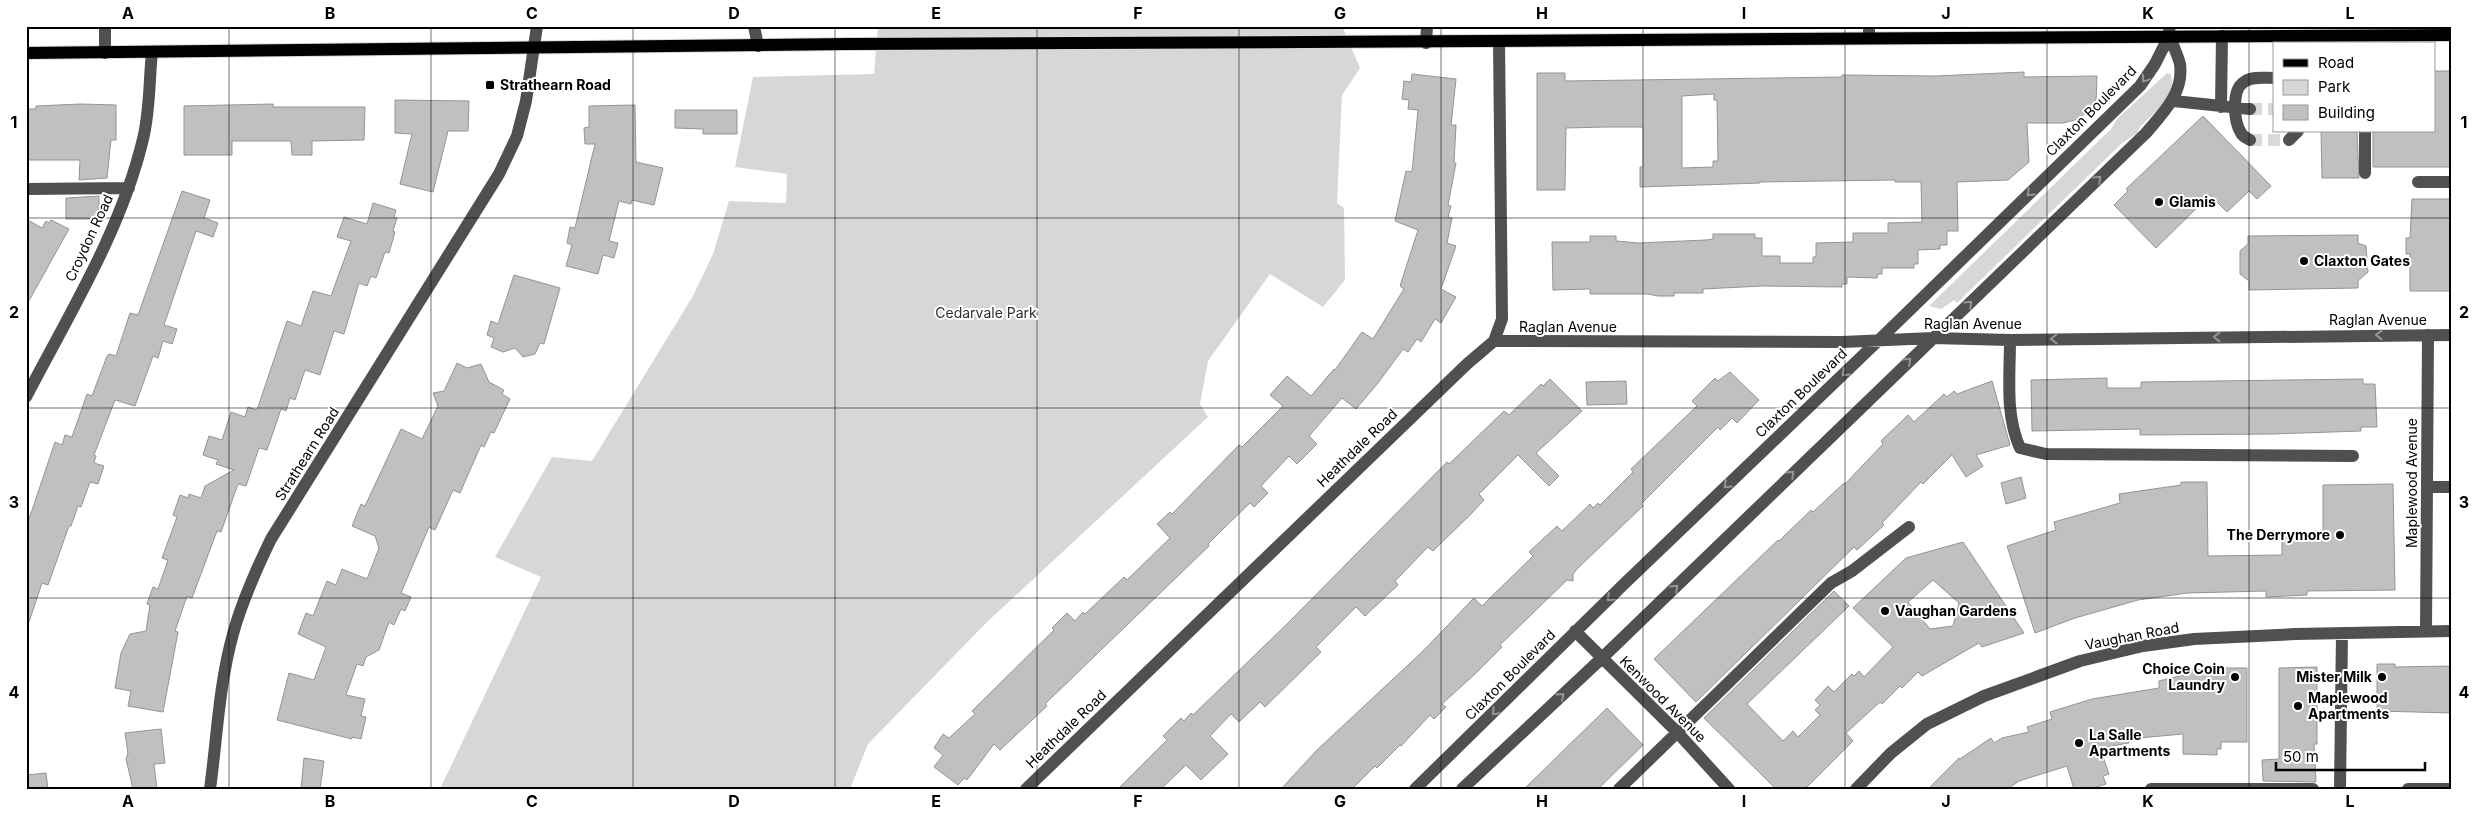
<svg xmlns="http://www.w3.org/2000/svg" width="2478" height="815" viewBox="0 0 2478 815" font-family="Inter,sans-serif">
  <style>
    .green { fill: #d7d7d7 }
    .building { fill: #c0c0c0; stroke: #949494; fill-rule: evenodd }
    .lines { fill: none; stroke-linecap: round; stroke-linejoin: round }
    .minor-tunnel { stroke: #d9d9d9; stroke-width: 12; stroke-dasharray: 12 6; stroke-linecap: butt }
    .major-casing { stroke: #dbdbdb; stroke-width: 14 }
    .minor { stroke: #505050; stroke-width: 12 }
    .major { stroke: #000; stroke-width: 12 }
    .major-bridge-casing { stroke: #dbdbdb; stroke-width: 14; stroke-linecap: butt }
    .major-bridge { stroke: #000; stroke-width: 12 }
    .oneway { stroke: #969696 }
    .grid { fill: none; stroke: #000; stroke-width: 1; stroke-opacity: 0.55 }
    .poi-dot { fill: #000; stroke: #fff; stroke-width: 2 }
    .labels { text-anchor: middle; stroke-width: 4; stroke-linejoin: round; paint-order: stroke }
    .poi-label { font-size: 14px; font-weight: bold; fill: #000; stroke: #fff; text-anchor: start }
    .street-label { font-size: 14px; fill: #000; stroke: #fff }
    .park-label { font-size: 14px; fill: #2e2e2e; stroke: #fff }
    .neatline { fill: none; stroke: #000; stroke-width: 2 }
    .grid-label { font-size: 16px; text-anchor: middle; font-weight: bold; fill: #000 }
  </style>
  <rect width="100%" height="100%" fill="#fff"/>
  <path class="green" d="M878 26H1342L1360 68 1342 95 1337 203 1344 208 1345 280 1323 307 1270 274 1208 361 1200 404 1208 417 986 623 868 744 850 789H440L541 577 495 557 552 457 592 461 693 296 713 254 729 201 786 203 787 174 735 167 753 77 874 74Z
    M2167 73 2171 74C2177 96 2153 113 2140 127L2137 133 2121 144 1957 303 1954 300 1941 309 1929 306 2111 129 2117 119Z"/>
  <path class="building" d="M2434 71H2452V167H2373V131H2434Z
    M2024 72V77L2097 76 2096 103 2079 119 2063 123H2027L2029 162 2008 180 1957 182 1958 231H1947V245H1940V249L1918 250V264H1914V268H1882V274H1878L1877 278 1847 277V284H1842V287L1762 286 1703 289V293H1674V296H1658L1648 294H1590V289L1553 290 1552 242H1590V236H1616V241L1638 243 1706 240 1713 239V234H1755V238H1762V256H1780V263H1813V257H1816V243L1853 242V233H1888V223L1922 222 1921 182H1895V180L1760 182V183L1640 187V167H1643V127H1606L1566 128 1565 190H1537V73H1565V81L1842 77V75L1936 76ZM1714 94V100H1717L1718 161H1713V167L1682 168V96Z
    M1412 74 1456 79 1451 125H1456L1454 163H1456L1448 205 1451 206 1448 217 1452 218 1447 243 1456 246 1441 289 1456 297 1441 323 1435 319 1421 342 1417 339 1408 352 1403 349 1378 383 1356 409 1342 398 1309 436 1317 444 1297 464 1289 456 1261 486 1268 493 1254 507 1250 503 1222 530 1208 544 1209 546 1045 704 1047 706 1000 750 994 744 967 780 964 778 958 785 934 767 943 755 934 748 943 734 949 738 975 714 972 711 1054 630 1052 628 1067 613 1075 621 1083 612 1085 614 1124 577 1127 580 1170 538 1157 524 1170 512 1172 514 1239 445 1242 447 1283 406 1270 395 1287 376 1311 396 1334 369 1335 370 1362 332 1373 339 1404 289 1400 286 1418 230 1395 221 1406 171 1412 172 1418 110 1408 109 1409 100 1402 99 1404 81 1411 82Z
    M395 100 469 101 468 131H448L433 192 400 184 412 134 395 133Z
    M81 104 116 105V140H111L107 178 79 180 80 160H26V109H36V106Z
    M273 104V107H365L364 140 312 141V155H292L291 141H232V155H184V106Z
    M635 105 636 162 663 168 654 205 632 200 631 204 619 201 609 241 618 243 614 258 603 255 598 274 566 266 572 245 567 243 570 227 575 228 595 144H585L584 128 589 127V106Z
    M675 110H737V134H703V129L675 128Z
    M2203 116 2271 186 2257 199 2249 191 2227 212 2210 195 2156 248 2114 205 2128 191 2126 189Z
    M2321 131H2357L2359 178H2322Z
    M182 191 210 200 204 218 218 223 213 237 196 231 164 325 177 329 172 344 163 341 158 358 153 356 135 406 115 400 94 455 96 456 94 463 104 466 98 484 90 482 81 507 78 506 71 526H69L48 585 42 583 29 622H26V528L55 442 62 445 65 435 72 437 87 394 92 396 107 356 109 354 116 356 130 313 138 315Z
    M99 196V219H66V198Z
    M2412 199H2452V291H2410V254H2406V238H2410Z
    M373 203 396 210 394 217 397 218 393 231 395 232 389 253 385 252 376 278 371 276 367 286 359 283 344 334 334 331 320 375 305 370 295 400 290 398 286 411 281 409 267 450 259 448 246 486 238 484 221 532 217 531 192 598 187 596 175 631 178 632 163 712 128 706 131 691 115 688 121 653 130 634 146 631 150 605 147 604 153 587 158 589 168 560 162 558 177 517 173 515 180 495 188 498 189 494 201 498 205 486 234 470 216 464 218 460 203 455 209 436 222 440 231 412 245 417 248 407 257 410 287 321 301 326 313 291 331 296 351 241 337 237 344 217 367 224Z
    M26 219 42 228 46 221 49 223 51 220 69 229 26 306Z
    M2358 235V243L2366 246 2368 272 2358 281V288L2249 290V281L2240 274V251L2248 244V236Z
    M514 275 560 288 544 344 540 343 535 354 523 357 515 348 503 352 491 347 494 338 487 335 491 321 498 324Z
    M457 363 467 368 481 364 489 382 504 390 502 394 510 399 494 433 491 432 484 447 481 445 460 493 453 490 435 530 429 527 401 593 411 597 405 611 401 609 394 625 389 622 379 650 366 657 363 666 357 664 346 695 365 699 361 716 366 717 361 739 352 737V739L277 720 289 673 314 680 326 647 298 634 306 613 313 616 327 581 336 585 342 569 367 579 379 548 375 536 352 526 361 504 365 506 401 429 422 439 438 406 433 393 444 391Z
    M1730 372 1759 400 1737 423 1732 418 1720 430 1718 427 1641 504 1643 506 1577 569 1573 574V581L1567 580 1500 645 1502 647 1475 674 1442 704 1446 707 1434 719 1430 715 1401 746 1400 745 1377 768 1375 766 1352 789H1281L1317 750 1422 652 1471 601 1474 598 1482 606 1533 556 1529 552 1557 526 1562 531 1590 504 1593 508 1598 503 1600 505 1633 472 1631 469 1697 406 1692 401 1715 378 1718 381Z
    M2107 378V388H2141V382L2363 379V384H2375L2377 427H2361V431L2273 434 2140 435V429L2032 431 2031 380Z
    M1550 379 1582 411 1536 453 1559 476 1549 486 1518 455 1479 494 1484 500 1471 514 1433 551 1428 547 1395 581 1398 585 1365 616 1356 607 1316 647 1321 652 1265 707 1260 702 1239 722 1231 714 1210 736 1228 754 1201 780 1186 765 1161 789H1118L1167 740 1163 736 1181 718 1184 721 1191 713 1193 715 1290 621 1447 462 1449 464 1504 411 1509 415 1541 384 1543 386Z
    M1626 381 1627 404 1587 405 1586 382Z
    M1992 381 2010 445 1976 455 1983 466 1966 477 1952 455 1923 484 1921 482 1882 523 1884 525 1857 550 1854 547 1696 702 1654 659 1778 540 1779 541 1811 510 1813 512 1844 483 1845 484 1883 444 1881 441 1908 415 1914 422 1944 394 1947 397 1954 391 1957 394Z
    M2021 477 2026 498 2006 504 2001 483Z
    M2181 482H2207L2208 556 2282 555V534L2323 533V485L2393 484 2395 590 2307 591V595L2266 597V591L2187 593 2138 600 2075 618 2035 633 2007 546 2056 530 2054 522 2120 503 2119 494 2181 485Z
    M1963 542 2024 633 1982 647 1979 643 1922 676 1918 672 1902 688 1900 686 1882 704 1880 702 1846 733 1853 741 1805 789H1776L1704 718 1834 591 1849 606 1747 704 1783 741 1793 731 1798 737 1820 715 1815 710 1820 705 1815 700 1828 686 1834 692 1852 674 1854 676 1859 671 1864 677 1893 647 1853 608 1906 558ZM1933 580 1959 603 1953 626 1930 629 1908 602Z
    M2377 664H2395V667L2452 666V713L2377 711Z
    M2317 667V744H2314L2316 782 2263 781 2262 760 2279 759V668Z
    M2225 668H2247V742H2221V749H2217V755L2183 754V734L2128 739 2129 743 2100 748 2109 774 2103 776 2106 784 2090 789H2074L2067 766 2019 781 2008 789H1928L1959 758 1960 759 1991 738 1994 743 2002 738 2029 732 2027 727 2052 719 2050 712 2092 699 2159 688V681L2184 675V670Z
    M1607 708 1643 745 1598 789H1524Z
    M161 729 165 763 154 764 157 789H133L126 759 128 753 125 733Z
    M304 758 324 761 320 789H301Z
    M46 773 48 789H26V775Z"/>
  <g class="lines">
    <path class="minor-tunnel" d="M2250 109H2274
      M2250 140H2289"/>
    <g class="major-casing">
      <path id="major" d="M1307 42 2452 35
        M26 53 849 44"/>
    </g>
    <path class="minor" d="M105 26V53
      M754 26 758 46
      M1869 37V26
      M1426 43 1427 26
      M2174 101 2250 109
      M2221 107 2222 36
      M2365 131V173
      M2250 140C2247 138 2243 137 2241 133 2234 122 2231 90 2244 82 2252 76 2264 78 2274 78
      M2289 140 2298 131
      M2418 182H2452
      M26 189 129 188
      M2010 340C2010 376 2005 415 2020 448L2046 454 2353 456
      M1494 341 1842 342 1933 338 2010 340 2452 335
      M26 397C69 314 121 231 143 139 150 111 149 81 152 52
      M2428 487H2452
      M1575 631 1677 732 1729 789
      M2426 631 2428 335
      M210 789C217 738 219 684 233 634 242 601 256 570 271 539L499 174 517 136 526 101 537 26
      M1026 789 1467 364 1494 341 1502 319 1499 41
      M1415 789 1624 584 1880 339 2140 86 2155 64 2169 36
      M1462 789 1602 658 2146 133C2163 113 2184 93 2180 64 2177 51 2169 41 2169 26
      M1619 789 1831 583 1852 571 1909 527
      M1856 789 1891 753 1927 724 1984 696 2080 661 2143 646 2194 639 2296 634 2452 631
      M2151 789H2313
      M2340 789 2342 633
      M2408 789H2452"/>
    <use href="#major" class="major"/>
    <g class="major-bridge-casing">
      <path id="major-bridge" d="M849 44 1307 42"/>
    </g>
    <use href="#major-bridge" class="major-bridge"/>
  </g>
  <defs><path id="oneway-chevron" d="M-2-3.5L2.5 0L-2 3.5" fill="none" stroke-width="1.6" stroke-linecap="round" stroke-linejoin="round" transform="scale(1.25)"/></defs>
  <g class="oneway">
    <use href="#oneway-chevron" transform="translate(2145 79) rotate(124)"/>
    <use href="#oneway-chevron" transform="translate(2098 179) rotate(-44)"/>
    <use href="#oneway-chevron" transform="translate(2030 193) rotate(136)"/>
    <use href="#oneway-chevron" transform="translate(1969 304) rotate(-44)"/>
    <use href="#oneway-chevron" transform="translate(2379 335) rotate(180)"/>
    <use href="#oneway-chevron" transform="translate(2217 337) rotate(179)"/>
    <use href="#oneway-chevron" transform="translate(2054 339) rotate(179)"/>
    <use href="#oneway-chevron" transform="translate(1908 361) rotate(-43)"/>
    <use href="#oneway-chevron" transform="translate(1845 373) rotate(136)"/>
    <use href="#oneway-chevron" transform="translate(1791 474) rotate(-44)"/>
    <use href="#oneway-chevron" transform="translate(1727 485) rotate(136)"/>
    <use href="#oneway-chevron" transform="translate(1675 588) rotate(-44)"/>
    <use href="#oneway-chevron" transform="translate(1610 598) rotate(136)"/>
    <use href="#oneway-chevron" transform="translate(1561 696) rotate(-42)"/>
    <use href="#oneway-chevron" transform="translate(1495 712) rotate(135)"/>
  </g>
  <path class="grid" d="M229 26V789M431 26V789M633 26V789M835 26V789M1037 26V789M1239 26V789M1441 26V789M1643 26V789M1845 26V789M2047 26V789M2249 26V789M26 218H2452M26 408H2452M26 598H2452"/>
  <g class="poi-dot">
    <rect x="485" y="80" width="10" height="10" rx="2.5"/>
    <circle cx="2159" cy="202" r="5"/>
    <circle cx="2304" cy="261" r="5"/>
    <circle cx="2340" cy="535" r="5"/>
    <circle cx="1885" cy="611" r="5"/>
    <circle cx="2235" cy="677" r="5"/>
    <circle cx="2382" cy="677" r="5"/>
    <circle cx="2298" cy="706" r="5"/>
    <circle cx="2079" cy="743" r="5"/>
  </g>
  <g class="labels">
    <g class="poi-label">
      <text x="500" y="90">Strathearn Road</text>
      <text x="2169" y="207">Glamis</text>
      <text x="2314" y="266">Claxton Gates</text>
      <text x="2330" y="540" text-anchor="end">The Derrymore</text>
      <text x="1895" y="616">Vaughan Gardens</text>
      <text x="2225" y="674" text-anchor="end">Choice Coin<tspan x="2225" dy="16">Laundry</tspan></text>
      <text x="2372" y="682" text-anchor="end">Mister Milk</text>
      <text x="2308" y="703">Maplewood<tspan x="2308" dy="16">Apartments</tspan></text>
      <text x="2089" y="740">La Salle<tspan x="2089" dy="16">Apartments</tspan></text>
    </g>
    <g class="street-label">
      <text transform="translate(2091 111) rotate(-45)" y="5">Claxton Boulevard</text>
      <text transform="translate(89 238) rotate(-65)" y="5">Croydon Road</text>
      <text x="2378" y="325">Raglan Avenue</text>
      <text x="1973" y="329">Raglan Avenue</text>
      <text x="1568" y="332">Raglan Avenue</text>
      <text transform="translate(1801 393) rotate(-44)" y="5">Claxton Boulevard</text>
      <text transform="translate(1357 448) rotate(-44)" y="5">Heathdale Road</text>
      <text transform="translate(307 454) rotate(-58)" y="5">Strathearn Road</text>
      <text transform="translate(2412 483) rotate(-90)" y="5">Maplewood Avenue</text>
      <text transform="translate(2132 636) rotate(-11)" y="5">Vaughan Road</text>
      <text transform="translate(1510 675) rotate(-45)" y="5">Claxton Boulevard</text>
      <text transform="translate(1663 699) rotate(45)" y="5">Kenwood Avenue</text>
      <text transform="translate(1066 729) rotate(-44)" y="5">Heathdale Road</text>
    </g>
    <g class="park-label">
      <text x="986" y="318">Cedarvale Park</text>
    </g>
  </g>
  <rect width="2478" height="815" fill="none" stroke="#ffffff" stroke-width="55"/>
  <rect x="2273" y="42" width="162" height="90" fill="#ffffff" stroke="#999999"/>
  <rect x="2283" y="59" width="25" height="8" fill="#000000" stroke="#999999"/>
  <text x="2318" y="68" font-size="15" fill="#000000">Road</text>
  <rect x="2283" y="80" width="25" height="15" fill="#d7d7d7" stroke="#999999"/>
  <text x="2318" y="92" font-size="15" fill="#000000">Park</text>
  <rect x="2283" y="105" width="25" height="15" fill="#c0c0c0" stroke="#999999"/>
  <text x="2318" y="118" font-size="15" fill="#000000">Building</text>
  <path d="M2276 762v8h149v-8" fill="none" stroke="#000000" stroke-width="2.5"/>
  <text x="2283" y="762" font-size="15" fill="#000000" stroke="#ffffff" stroke-width="4" paint-order="stroke">50 m</text>
  <rect x="28" y="28" width="2422" height="760" class="neatline"/>
  <g class="grid-label">
    <text x="128" y="19">A</text>
    <text x="330" y="19">B</text>
    <text x="532" y="19">C</text>
    <text x="734" y="19">D</text>
    <text x="936" y="19">E</text>
    <text x="1138" y="19">F</text>
    <text x="1340" y="19">G</text>
    <text x="1542" y="19">H</text>
    <text x="1744" y="19">I</text>
    <text x="1946" y="19">J</text>
    <text x="2148" y="19">K</text>
    <text x="2350" y="19">L</text>
    <text x="14" y="128">1</text>
    <text x="2464" y="128">1</text>
    <text x="14" y="318">2</text>
    <text x="2464" y="318">2</text>
    <text x="14" y="508">3</text>
    <text x="2464" y="508">3</text>
    <text x="14" y="698">4</text>
    <text x="2464" y="698">4</text>
    <text x="128" y="807">A</text>
    <text x="330" y="807">B</text>
    <text x="532" y="807">C</text>
    <text x="734" y="807">D</text>
    <text x="936" y="807">E</text>
    <text x="1138" y="807">F</text>
    <text x="1340" y="807">G</text>
    <text x="1542" y="807">H</text>
    <text x="1744" y="807">I</text>
    <text x="1946" y="807">J</text>
    <text x="2148" y="807">K</text>
    <text x="2350" y="807">L</text>
  </g>
</svg>
